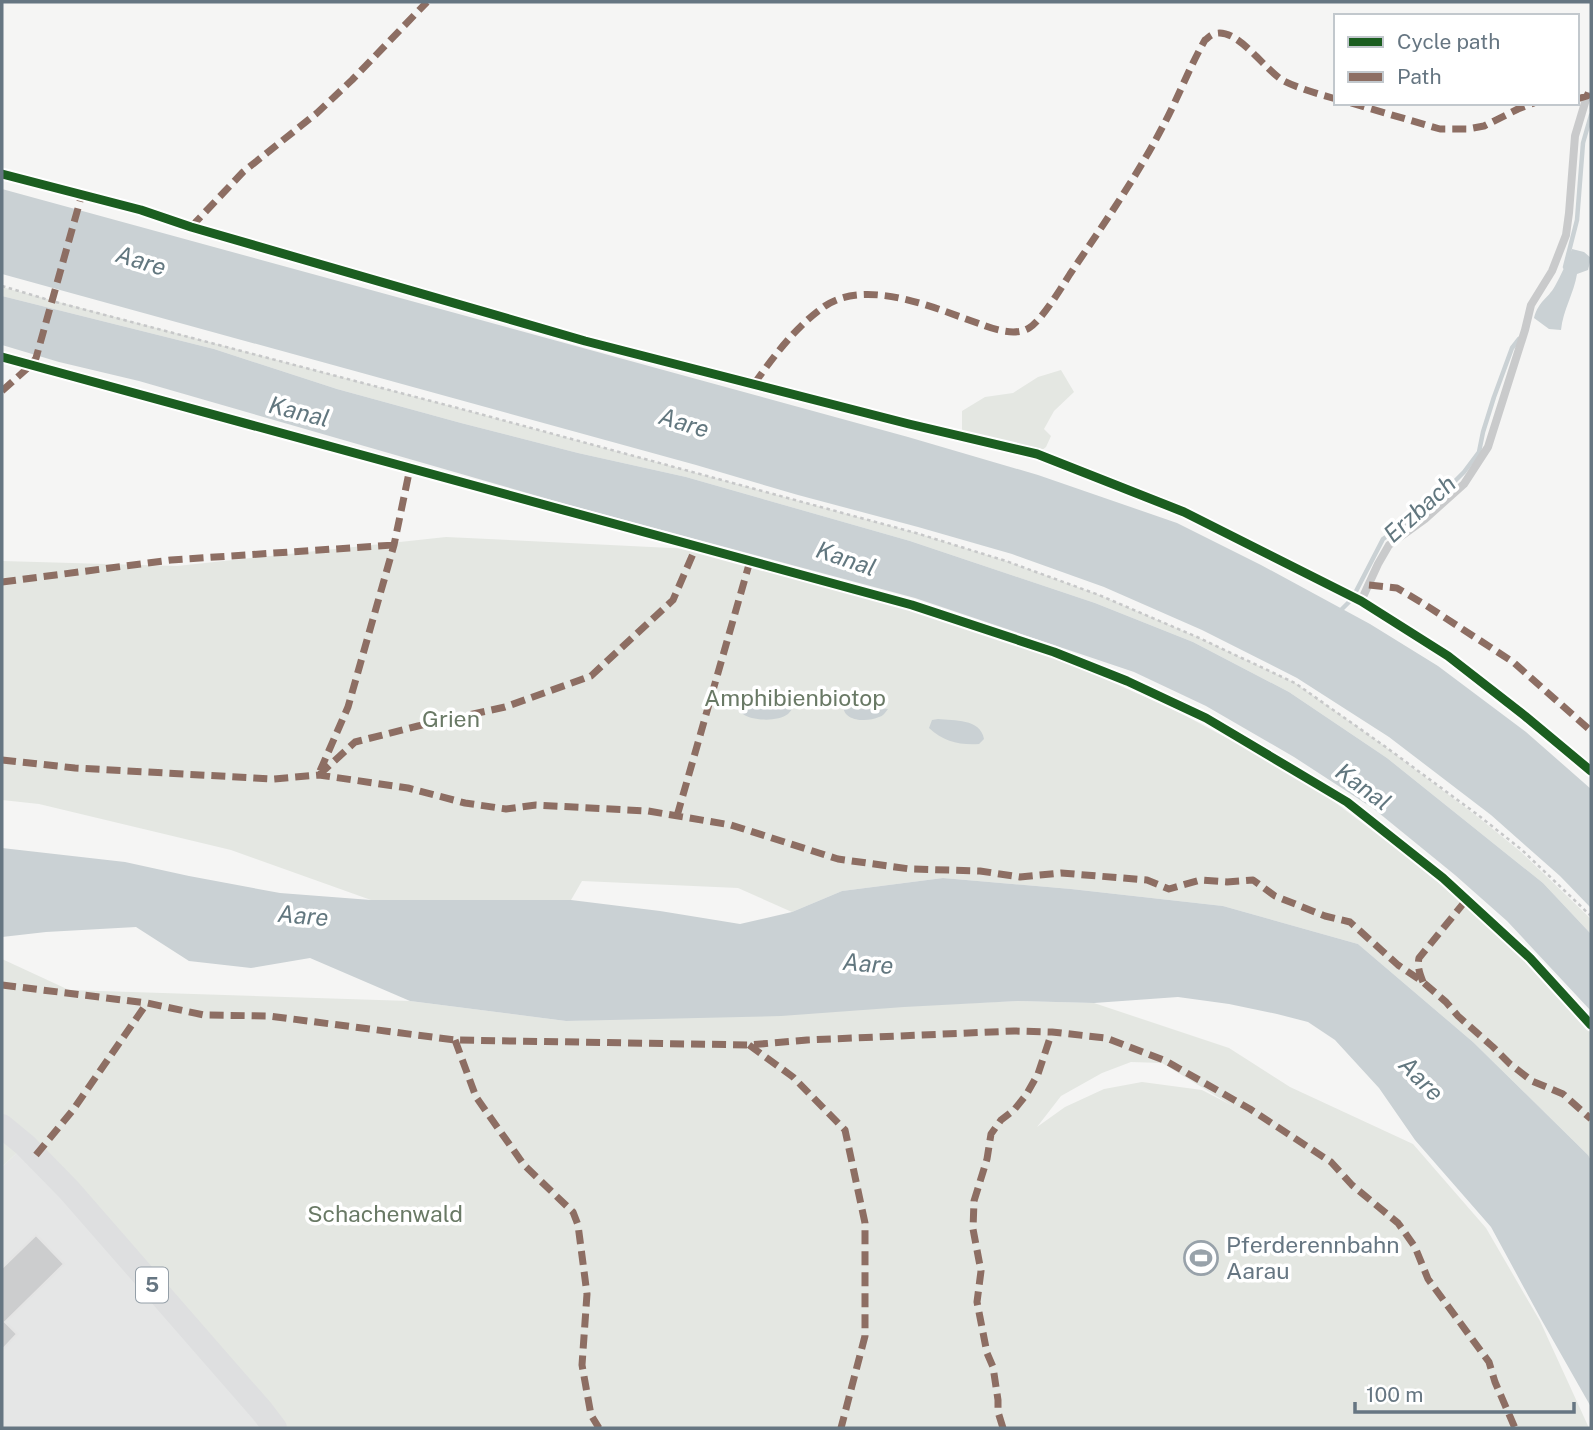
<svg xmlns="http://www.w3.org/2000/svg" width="1593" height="1430" viewBox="0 0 1593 1430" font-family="'Public Sans',sans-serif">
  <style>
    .built { fill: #e5e6e6 }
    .green { fill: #e4e7e2; fill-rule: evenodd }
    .water { fill: #cad1d4 }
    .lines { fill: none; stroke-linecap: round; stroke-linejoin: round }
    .stream { stroke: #cad1d4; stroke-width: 4.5 }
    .building { fill: #cccdce; stroke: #e4e4e4; stroke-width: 2 }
    .path { stroke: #c7c8c9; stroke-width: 2.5; stroke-dasharray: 3.5 3.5; stroke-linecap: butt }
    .lane { stroke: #c9cacb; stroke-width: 8 }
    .primary { stroke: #dedfe0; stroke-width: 24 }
    .quiet { stroke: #8d6e63; stroke-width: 7; stroke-dasharray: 14 7; stroke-linecap: butt }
    .cycleway-casing { stroke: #fff; stroke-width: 13 }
    .cycleway { stroke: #1b5e20; stroke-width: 9 }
    .labels { text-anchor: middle; stroke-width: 7; stroke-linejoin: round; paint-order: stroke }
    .shield { fill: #fff; stroke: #949fa8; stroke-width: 2 }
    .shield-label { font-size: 21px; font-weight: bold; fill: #667682 }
    .park-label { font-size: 23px; fill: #697965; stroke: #fff }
    .poi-label { font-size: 23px; fill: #667682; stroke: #fff; text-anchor: start }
    .water-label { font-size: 24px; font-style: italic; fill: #62777f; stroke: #fff }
  </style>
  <rect width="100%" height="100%" fill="#f5f5f4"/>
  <path class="built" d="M25 1145 275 1428H2V1167Z"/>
  <path class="green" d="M2 287 469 411 916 533 1006 561 1099 595 1197 637 1295 683 1383 745 1478 817 1521 852 1591 919V934L1543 883 1387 758 1289 692 1193 642 1095 603 910 541 686 477 578 453 461 423 337 389 214 349 2 296Z
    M1061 370 1074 392 1054 411 1044 429 1051 436 1046 447 1037 454 962 430V411L985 397 1013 393 1038 377Z
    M446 537 692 549 911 610 1050 655 1173 709 1249 750 1332 800 1394 847 1477 914 1526 961 1591 1033V1160L1588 1155 1473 1042 1358 944 1223 906 1071 889 943 878 842 891 792 912 738 888 582 881 571 900H371L231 850 39 804 2 800V561L177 566Z
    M2 959 69 990 410 1001 566 1021 1018 1001 1094 1003 1229 1048 1290 1087 1413 1144 1486 1228 1540 1321 1589 1428H275L25 1145 2 1167ZM1131 1062 1162 1063 1231 1105 1202 1090 1142 1082 1104 1089 1065 1107 1037 1127 1061 1096 1102 1073Z"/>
  <path class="water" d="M2 189 908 437 1038 475 1177 523 1261 565 1370 624 1438 666 1526 732 1591 789V908L1560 876 1491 815 1389 737 1297 678 1202 630 1104 587 1012 554 918 527 798 495 696 465 2 274Z
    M1572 249 1584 252 1591 258 1588 270 1577 274C1574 293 1563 310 1561 330L1549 329 1534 318C1539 300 1547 300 1555 286 1562 274 1567 261 1572 249Z
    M2 296 214 349 337 389 461 423 578 453 686 477 910 541 1095 603 1193 642 1289 692 1387 758 1543 883 1591 934V1011L1507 921 1455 875 1374 809 1294 757 1206 706 1134 672 915 598 569 505 139 381 59 362 2 345Z
    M748 694H762L772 698 798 699C795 704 792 710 788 714 778 722 752 721 743 714 739 712 738 708 737 704L739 699Z
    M844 702 888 709C885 713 883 716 879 717 866 723 839 721 844 702Z
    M938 719C954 721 980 718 984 739L979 744C959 745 944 742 929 728L932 720Z
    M2 848 125 862 189 876 280 893 371 900H571L660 911 740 924 792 912 842 891 943 878 1071 889 1223 906 1358 944 1473 1042 1588 1155 1591 1160V1407L1541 1319 1491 1227 1415 1140 1379 1088 1335 1040 1308 1022 1277 1014 1229 1004 1178 997 1094 1003 1018 1001 904 1007 781 1016 566 1021 410 1001 310 958 251 968 189 961 136 927 46 932 2 937Z"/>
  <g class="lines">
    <path class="stream" d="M1565 267 1577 220 1583 143 1591 115
      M1341 610 1352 599 1383 539 1431 505 1464 472 1479 452 1483 432 1494 397 1512 348 1519 339"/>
  </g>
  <path class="building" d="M36 1235 64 1264 5 1322 17 1334 2 1350V1268Z"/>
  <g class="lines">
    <path class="path" d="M2 286 52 301 469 411 916 533 1006 561 1099 595 1197 637 1295 683 1383 745 1478 815 1522 850 1591 916"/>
    <path class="lane" d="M2 174 141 210 191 227 585 341 909 424 1037 454 1184 512 1361 601 1448 656 1525 716 1591 771
      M2 357 912 605 1054 652 1127 681 1206 718 1347 802 1443 878 1530 958 1591 1025
      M1361 601 1378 564 1389 545 1425 519 1464 484 1488 447 1525 330 1531 305 1552 271 1566 235 1569 213 1575 136 1587 96H1591"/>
    <path class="primary" d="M2 1126 25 1145 69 1190 262 1411 275 1428"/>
    <path class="quiet" d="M1577 99 1587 96 1591 87
      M1351 103 1440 129H1468L1484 126 1518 109 1534 103
      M191 227 243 172 317 113 352 80 427 2
      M754 384C774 356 796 326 825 306 868 277 939 310 983 325 996 330 1016 336 1029 328 1042 320 1061 288 1070 274 1103 225 1136 178 1163 126 1178 98 1189 68 1205 40 1208 38 1210 35 1214 34 1237 26 1264 70 1284 81 1300 89 1319 94 1336 99
      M2 391 31 365 36 358 82 194
      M2 582 171 560 394 545
      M1369 585 1397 588 1424 604 1513 662 1591 731
      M2 760 75 768 273 779 319 775 408 788 465 803 506 809 536 805 648 811 731 825 838 859 910 869 980 871 1020 877 1061 873 1147 880 1169 889 1200 880 1227 882 1253 880 1275 896 1325 916 1350 922 1398 965 1423 982 1446 1002 1458 1016 1493 1047 1510 1064 1532 1081 1563 1094 1591 1119
      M320 771 348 707 394 545 410 468
      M319 775 355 742 418 726 505 707 591 676 673 600 696 547
      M677 816 750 561
      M1423 982C1420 974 1417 967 1419 958L1467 899
      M2 985 147 1003 204 1015 269 1016 455 1040 749 1045 807 1040 1014 1031 1052 1032 1106 1038 1166 1061 1250 1109 1331 1162 1352 1185 1398 1223 1415 1247 1428 1279 1489 1362 1495 1382 1515 1428
      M455 1040 476 1097 524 1165 573 1212 578 1225 587 1294 582 1365 591 1415 599 1428
      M749 1045 793 1077 845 1130 865 1223V1336L841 1428
      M36 1155 73 1110 147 1003
      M1003 1428 998 1412V1400L993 1367 987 1353 977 1302 981 1271 973 1229 974 1201 987 1159 991 1134 1001 1120 1014 1110 1026 1095 1038 1074 1052 1032"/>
    <g class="cycleway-casing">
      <path id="cycleway" d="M2 174 141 210 191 227 585 341 909 424 1037 454 1184 512 1361 601 1448 656 1525 716 1591 771
        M2 357 912 605 1054 652 1127 681 1206 718 1347 802 1443 878 1530 958 1591 1025"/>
    </g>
    <use href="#cycleway" class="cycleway"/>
  </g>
  <defs>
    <g id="stadium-ring" transform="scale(1.75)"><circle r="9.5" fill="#fff" stroke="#98a2aa" stroke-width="1.5"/><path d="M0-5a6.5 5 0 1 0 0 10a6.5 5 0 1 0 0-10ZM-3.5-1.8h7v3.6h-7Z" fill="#98a2aa"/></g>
  </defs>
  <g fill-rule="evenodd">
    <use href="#stadium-ring" x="1201" y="1258"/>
  </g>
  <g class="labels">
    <rect class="shield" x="136" y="1267.5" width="32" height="35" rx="5"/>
    <g class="shield-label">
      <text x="152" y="1292">5</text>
    </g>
    <g class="park-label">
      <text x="795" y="706">Amphibienbiotop</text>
      <text x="451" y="727">Grien</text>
      <text x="385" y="1222">Schachenwald</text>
    </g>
    <g class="poi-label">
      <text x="1226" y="1253">Pferderennbahn<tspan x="1226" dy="26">Aarau</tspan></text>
    </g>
    <g class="water-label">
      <text transform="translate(141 261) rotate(17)" y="8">Aare</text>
      <text transform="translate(299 412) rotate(14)" y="8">Kanal</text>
      <text transform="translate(684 423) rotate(17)" y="8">Aare</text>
      <text transform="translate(1420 509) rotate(-42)" y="8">Erzbach</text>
      <text transform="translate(846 559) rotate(19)" y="8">Kanal</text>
      <text transform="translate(1363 787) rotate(36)" y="8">Kanal</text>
      <text transform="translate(303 916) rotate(5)" y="8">Aare</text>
      <text transform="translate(868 964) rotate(5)" y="8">Aare</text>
      <text transform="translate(1421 1079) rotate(45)" y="8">Aare</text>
    </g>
  </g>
  <rect width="1593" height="1430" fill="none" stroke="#667682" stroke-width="7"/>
  <rect x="1334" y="14" width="245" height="91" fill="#ffffff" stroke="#c2c8cd" stroke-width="2"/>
  <rect x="1348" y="37" width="35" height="10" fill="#1b5e20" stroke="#c2c8cd" stroke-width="2"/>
  <text x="1397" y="49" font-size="21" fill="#667682">Cycle path</text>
  <rect x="1348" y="72" width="35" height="10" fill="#8d6e63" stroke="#c2c8cd" stroke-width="2"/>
  <text x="1397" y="84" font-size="21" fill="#667682">Path</text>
  <path d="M1355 1402v10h219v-10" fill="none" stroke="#667682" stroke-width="3.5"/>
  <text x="1366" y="1402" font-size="21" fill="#667682" stroke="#ffffff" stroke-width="5" paint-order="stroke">100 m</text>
</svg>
